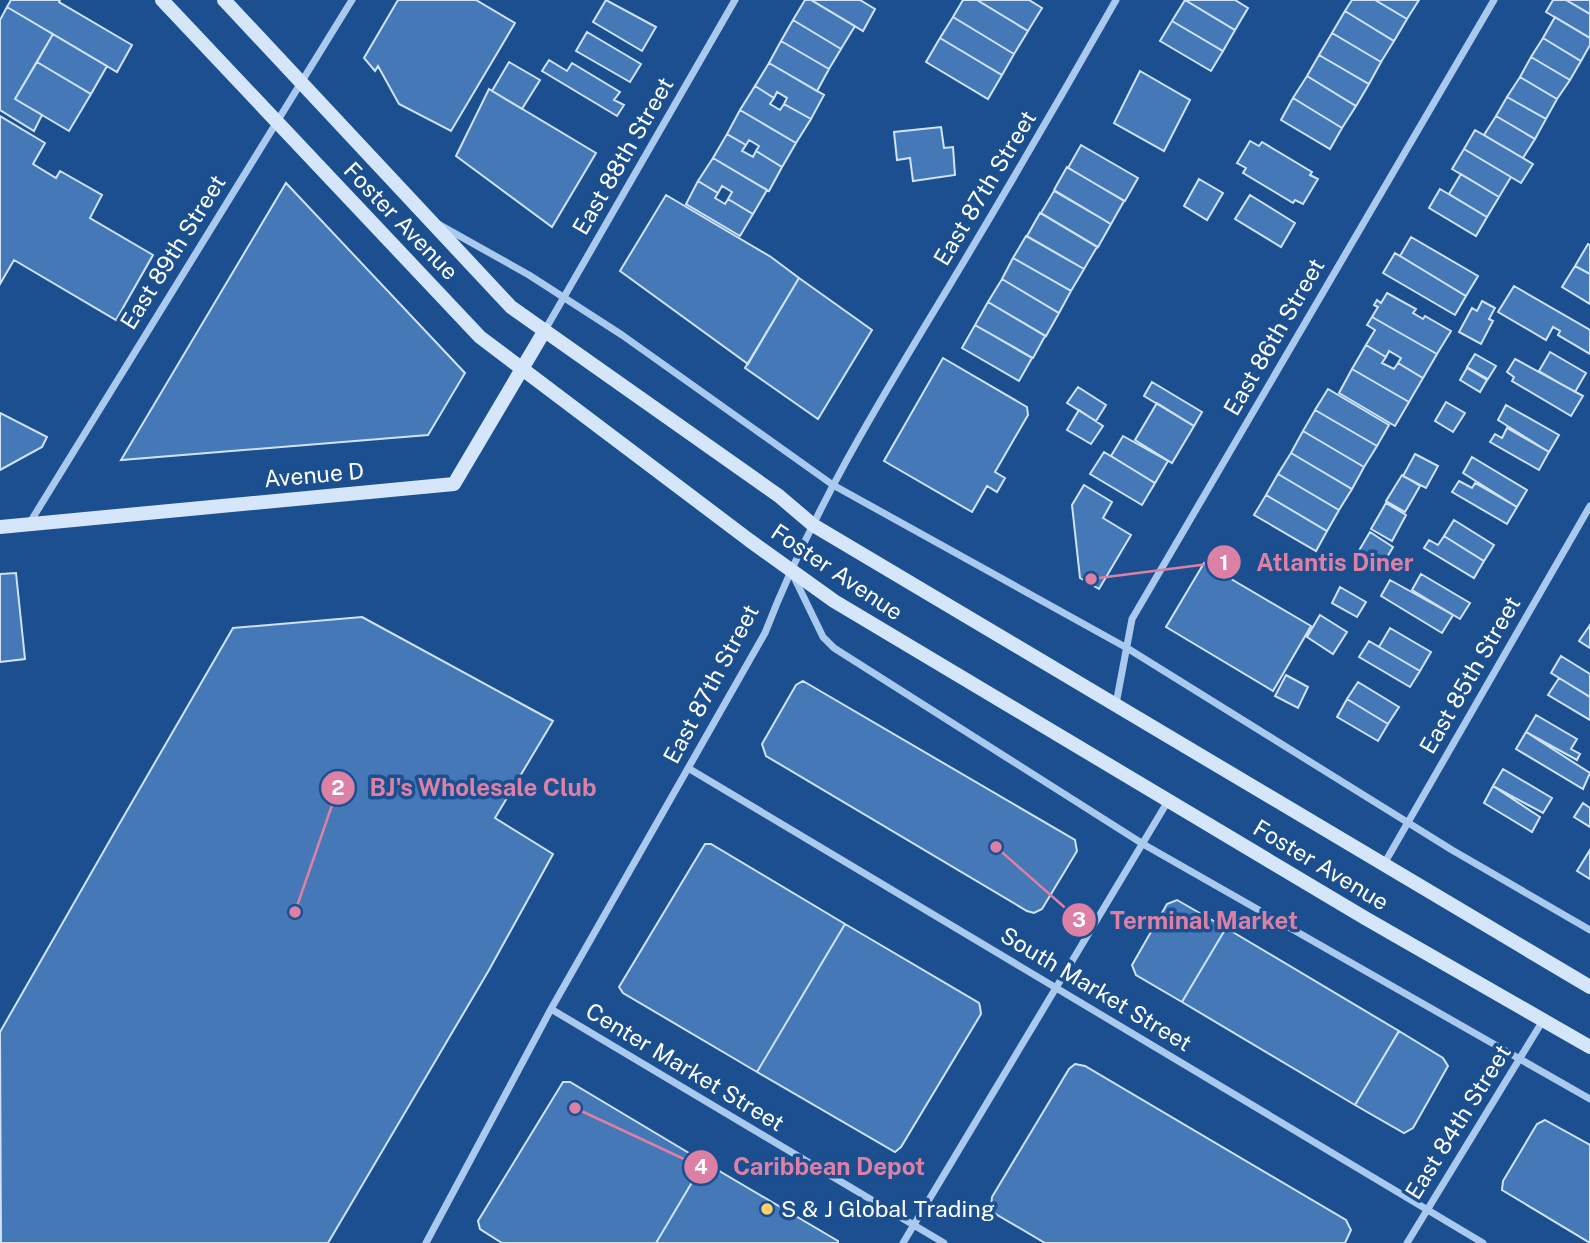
<svg xmlns="http://www.w3.org/2000/svg" width="1590" height="1243" viewBox="0 0 1590 1243" font-family="'Public Sans',sans-serif">
  <style>
    .building { fill: #4478b7; stroke: #cfe3fa; stroke-width: 2 }
    .lines { fill: none; stroke-linecap: round; stroke-linejoin: round }
    .street { stroke: #a9c9ee; stroke-width: 7 }
    .secondary { stroke: #d6e6fa; stroke-width: 14 }
    .poi-dot { fill: #ffd166; stroke: #1b4f8f; stroke-width: 2.5 }
    .labels { text-anchor: middle; stroke-width: 7; stroke-linejoin: round; paint-order: stroke }
    .street-label { font-size: 23px; fill: #fff; stroke: #1b4f8f }
    .poi-label { font-size: 23px; fill: #fff; stroke: #1b4f8f; text-anchor: start }
    .leader { fill: none; stroke: #dd80a5; stroke-width: 2.5 }
    .callout-dot { fill: #dd80a5; stroke: #1b4f8f; stroke-width: 2.5 }
    .mark-label { font-size: 21px; text-anchor: middle; font-weight: bold; fill: #fff }
    .callout-label { font-size: 24px; text-anchor: middle; font-weight: bold; fill: #dd80a5; stroke: #1b4f8f; stroke-width: 7; stroke-linejoin: round; paint-order: stroke }
  </style>
  <rect width="100%" height="100%" fill="#1b4f8f"/>
  <path class="building" d="M11 0H60L59 2 132 45 117 72 7 7Z
    M398 0H476L515 23 451 131 399 104 378 66 375 71 364 58Z
    M606 0 656 27 642 51 593 22Z
    M805 0H811L855 26 841 49 793 20Z
    M811 0H860L875 9 863 31Z
    M963 0H977L1028 31 1014 54 953 17Z
    M977 0H1029L1042 8 1028 31Z
    M1185 0 1235 30 1223 51 1172 21Z
    M1185 0H1235L1248 8 1235 30Z
    M1352 0H1375L1407 19 1394 41 1345 11Z
    M1375 0H1419L1407 19Z
    M1553 0H1566L1590 14V38L1546 12Z
    M1566 0H1590V14Z
    M7 7 53 34 15 99 42 115 34 131 0 110V20Z
    M1345 11 1394 41 1381 62 1332 33Z
    M953 17 1014 54 1002 75 940 38Z
    M1555 17 1590 38V45L1581 61 1543 38Z
    M793 20 841 49 829 69 781 41Z
    M1172 21 1223 51 1211 71 1160 41Z
    M587 32 641 64 630 82 576 51Z
    M1332 33 1381 62 1369 84 1319 55Z
    M53 34 107 66 91 94 37 62Z
    M940 38 1002 75 988 99 926 62Z
    M1543 38 1581 61 1570 80 1531 57Z
    M781 41 829 69 817 91 769 63Z
    M1319 55 1369 84 1356 106 1307 76Z
    M1531 57 1570 80 1557 99 1520 77Z
    M549 60 567 71 572 63 620 92 614 100 624 105 617 116 542 71Z
    M37 62 91 94 69 131 15 99Z
    M509 62 540 80 522 109 492 91Z
    M769 63 824 95 811 119 784 104 787 98 777 92 774 98 755 86Z
    M1140 71 1190 100 1164 151 1114 123Z
    M1307 76 1356 106 1342 128 1293 98Z
    M1520 77 1557 99 1546 119 1507 97Z
    M755 86 774 98 770 104 780 110 784 104 811 119 796 143 740 110Z
    M489 89 596 153 552 227 456 156Z
    M1507 97 1546 119 1535 139 1496 116Z
    M1293 98 1342 128 1330 149 1281 120Z
    M740 110 796 143 782 167 756 151 759 146 749 140 746 145 727 134Z
    M0 116 45 143 33 164 56 178 60 171 102 195 90 218 153 255 116 320 14 260 0 284Z
    M1496 116 1535 139 1523 158 1484 135Z
    M941 127 944 148 953 147 955 175 913 181 910 158 897 160 894 132Z
    M1475 130 1533 164 1521 183 1464 149Z
    M727 134 746 145 742 151 753 157 756 151 782 167 769 191 713 158Z
    M1250 141 1259 146 1262 142 1312 172 1310 175 1318 179 1303 204 1295 200 1293 203 1243 173 1246 168 1237 163Z
    M1081 145 1138 178 1125 201 1068 168Z
    M1464 149 1511 177 1499 197 1452 169Z
    M713 158 767 190 753 214 728 199 732 192 722 186 718 193 698 181Z
    M1067 167 1124 201 1111 224 1054 190Z
    M1461 174 1499 197 1487 217 1449 194Z
    M1199 179 1223 193 1207 220 1184 206Z
    M698 181 718 193 715 198 725 204 728 199 753 214 740 236 686 204Z
    M286 183 465 373 428 435 121 460Z
    M1440 189 1487 217 1476 236 1429 208Z
    M1054 191 1111 224 1098 247 1041 213Z
    M666 195 771 257 799 278 748 364 620 271Z
    M1250 195 1295 223 1281 247 1235 219Z
    M1040 213 1097 247 1084 269 1027 236Z
    M1026 236 1084 269 1071 291 1013 258Z
    M1411 237 1478 276 1466 296 1400 256Z
    M1588 244 1590 245V274L1575 266Z
    M1395 253 1466 296 1455 315 1383 273Z
    M1013 258 1071 291 1059 313 1002 279Z
    M1575 266 1590 274V304L1562 287Z
    M799 278 872 330 818 419 745 368Z
    M1002 279 1059 313 1046 336 988 302Z
    M1514 286 1590 330V354L1558 335 1560 331 1553 327 1546 340 1498 312Z
    M1387 293 1416 309 1413 313 1423 319 1425 316 1451 331 1437 354 1372 317 1378 307 1374 305 1377 300 1381 303Z
    M1482 301 1495 308 1489 319 1493 321 1481 344 1459 332 1472 308 1477 311Z
    M988 302 1045 336 1033 358 975 325Z
    M1372 317 1437 354 1423 378 1398 363 1401 358 1389 351 1386 357 1366 345 1375 330 1367 325Z
    M975 325 1032 358 1019 381 962 348Z
    M1366 345 1386 357 1382 363 1394 369 1398 363 1423 378 1409 402 1352 369Z
    M1550 352 1586 373 1575 392 1539 371Z
    M1475 354 1496 366 1488 379 1467 367Z
    M943 358 1027 407 1028 415 995 472 1005 478 997 492 987 486 972 512 884 461Z
    M1515 359 1583 396 1571 416 1512 381 1514 377 1507 372Z
    M1467 368 1487 380 1480 392 1460 380Z
    M1352 369 1409 402 1395 426 1339 393Z
    M1152 382 1202 412 1194 426 1144 396Z
    M1078 387 1106 405 1096 421 1067 403Z
    M1328 389 1389 425 1377 446 1315 410Z
    M1446 402 1465 413 1453 432 1435 421Z
    M1157 403 1194 426 1172 463 1135 440Z
    M1506 405 1559 435 1549 452 1498 420Z
    M1079 410 1103 426 1091 444 1067 430Z
    M1315 410 1377 446 1364 467 1303 431Z
    M0 413 47 437 42 447 0 470Z
    M1507 428 1549 452 1539 470 1490 442 1495 434 1502 438Z
    M1303 431 1364 467 1352 489 1291 453Z
    M1123 436 1168 461 1155 483 1111 456Z
    M1104 452 1155 483 1142 505 1090 474Z
    M1291 453 1352 489 1339 510 1278 474Z
    M1415 454 1438 466 1426 488 1403 476Z
    M1472 457 1527 490 1517 507 1463 473Z
    M1278 474 1339 510 1327 531 1266 495Z
    M1402 475 1420 486 1405 512 1386 501Z
    M1459 481 1472 488 1475 483 1517 507 1507 524 1452 492Z
    M1084 485 1112 502 1103 518 1131 535 1099 589 1080 578 1072 505Z
    M1266 495 1327 531 1316 551 1254 515Z
    M1386 503 1406 515 1392 541 1371 529Z
    M1454 520 1494 545 1484 561 1444 536Z
    M1370 532 1393 547 1380 569 1357 554Z
    M1444 536 1484 561 1474 578 1424 548 1429 540 1438 545Z
    M1204 563 1311 626 1273 691 1166 627Z
    M16 573 25 659 0 662V574Z
    M1421 574 1470 603 1460 619 1412 590Z
    M1390 580 1453 615 1442 633 1381 596Z
    M1340 587 1366 602 1357 617 1332 603Z
    M1320 615 1347 632 1333 654 1307 637Z
    M362 617 553 721 495 818 553 854 489 970 328 1243H1L0 1032 117 828 233 628Z
    M1590 625V648L1579 641Z
    M1390 628 1431 652 1420 671 1379 647Z
    M1369 641 1420 671 1410 687 1359 657Z
    M1561 656 1590 674V697L1551 673Z
    M1286 675 1308 687 1298 708 1275 696Z
    M1559 678 1590 697V720L1548 695Z
    M803 681 1075 840 1077 851 1042 909 1034 913 1027 911 766 756 762 744 796 685Z
    M1358 682 1399 707 1388 724 1347 699Z
    M1347 699 1388 724 1378 741 1337 717Z
    M1536 715 1577 739 1571 749 1580 754 1577 760 1526 732Z
    M1526 732 1590 773 1583 789 1516 749Z
    M1503 769 1552 798 1543 813 1493 786Z
    M1493 786 1540 817 1532 832 1484 803Z
    M1583 803 1590 808V827L1574 817Z
    M705 844H711L845 924 757 1072 623 993 619 987Z
    M1590 850V879L1577 871Z
    M1177 900 1226 928 1182 1002 1136 975 1132 965 1167 904Z
    M845 924 979 1003 980 1007 981 1014 901 1147 895 1152 757 1072Z
    M1226 928 1399 1031 1355 1105 1182 1002Z
    M1399 1031 1443 1058 1448 1066 1413 1128 1404 1133 1355 1105Z
    M1075 1064 1085 1066 1346 1220 1351 1230 1345 1243H1045L994 1213 991 1206 992 1197 1069 1069Z
    M563 1082H570L704 1162 656 1243H502L480 1229 478 1221Z
    M1545 1120 1590 1145V1243L1502 1190 1503 1181 1537 1124Z
    M704 1162 838 1241V1243H656Z"/>
  <g class="lines">
    <path class="street" d="M440 225 529 275 622 335 833 485 1127 648 1452 850 1590 930
      M545 330 735 0
      M29 524 352 0
      M793 575 823 637 834 648 1143 844 1590 1099
      M1116 704 1132 619 1494 0
      M688 768 1483 1243
      M1384 864 1590 506
      M551 1009 944 1243
      M426 1243 551 1009 765 633C812 511 880 400 948 288 1005 193 1061 97 1116 0
      M903 1243 1168 801
      M1407 1243 1542 1022"/>
    <path class="secondary" d="M162 0 480 337 749 540 834 601 1365 918 1590 1047
      M224 0 511 307 779 496 813 525 1590 987
      M0 527 454 484 545 330"/>
  </g>
  <circle class="poi-dot" cx="767" cy="1209" r="7"/>
  <g class="labels">
    <g class="street-label">
      <text transform="translate(623 156) rotate(-60)" y="8">East 88th Street</text>
      <text transform="translate(985 188) rotate(-59)" y="8">East 87th Street</text>
      <text transform="translate(401 221) rotate(46)" y="8">Foster Avenue</text>
      <text transform="translate(173 252) rotate(-58)" y="8">East 89th Street</text>
      <text transform="translate(1274 337) rotate(-60)" y="8">East 86th Street</text>
      <text transform="translate(314 475) rotate(-5)" y="8">Avenue D</text>
      <text transform="translate(837 572) rotate(34)" y="8">Foster Avenue</text>
      <text transform="translate(1470 675) rotate(-60)" y="8">East 85th Street</text>
      <text transform="translate(711 684) rotate(-62)" y="8">East 87th Street</text>
      <text transform="translate(1321 865) rotate(31)" y="8">Foster Avenue</text>
      <text transform="translate(1096 989) rotate(31)" y="8">South Market Street</text>
      <text transform="translate(685 1067) rotate(31)" y="8">Center Market Street</text>
      <text transform="translate(1458 1122) rotate(-58)" y="8">East 84th Street</text>
    </g>
    <g class="poi-label">
      <text x="781" y="1217">S &amp; J Global Trading</text>
    </g>
  </g>
  <path class="leader" d="M1091 579L1224 562M295 912L338 788M996 847L1079 920M575 1108L701 1167"/>
  <g class="callout-dot">
    <circle cx="1091" cy="579" r="7"/>
    <circle cx="295" cy="912" r="7"/>
    <circle cx="996" cy="847" r="7"/>
    <circle cx="575" cy="1108" r="7"/>
    <circle cx="1224" cy="562" r="18"/>
    <circle cx="338" cy="788" r="18"/>
    <circle cx="1079" cy="920" r="18"/>
    <circle cx="701" cy="1167" r="18"/>
  </g>
  <g class="mark-label">
    <text x="1224" y="570">1</text>
    <text x="338" y="795">2</text>
    <text x="1079" y="927">3</text>
    <text x="701" y="1174">4</text>
  </g>
  <g class="callout-label">
    <text x="1335" y="571">Atlantis Diner</text>
    <text x="483" y="796">BJ's Wholesale Club</text>
    <text x="1204" y="929">Terminal Market</text>
    <text x="829" y="1175">Caribbean Depot</text>
  </g>
</svg>
